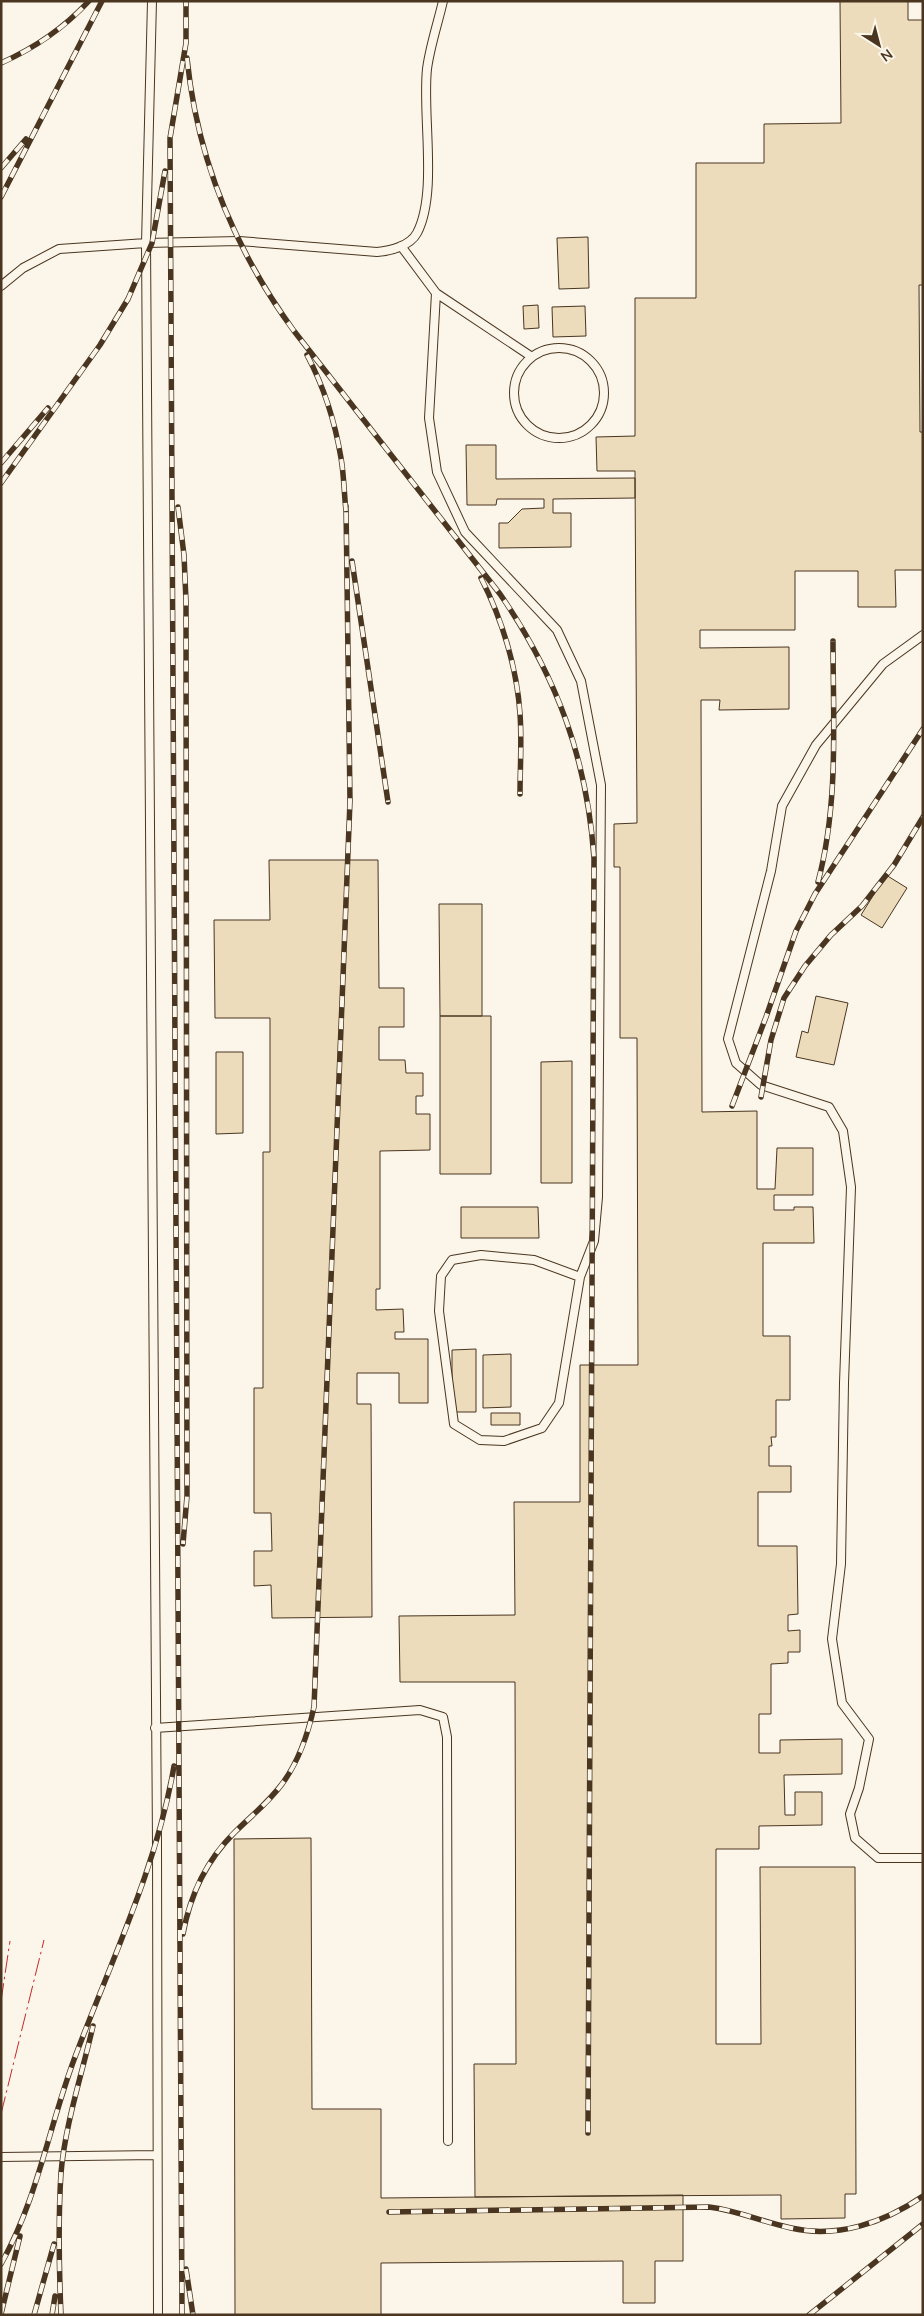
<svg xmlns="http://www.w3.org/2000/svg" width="924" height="2316" viewBox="0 0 924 2316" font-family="Mulish,sans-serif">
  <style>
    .building { fill: #ecdcbc; stroke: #4a3520 }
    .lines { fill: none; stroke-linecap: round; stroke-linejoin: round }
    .lane-casing { stroke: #4a3520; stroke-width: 10 }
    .lane { stroke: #fbf6e9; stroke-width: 8 }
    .rail-casing { stroke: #4a3520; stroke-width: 5.5 }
    .rail { stroke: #fbf6e9; stroke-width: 4; stroke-dasharray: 11; stroke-linecap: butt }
    .power { stroke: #c62828; stroke-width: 1; stroke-dasharray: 18 4 2.5 4; stroke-linecap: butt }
  </style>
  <rect width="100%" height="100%" fill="#fbf6e9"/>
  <path class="building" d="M840 1H908V20H923V285H919L920 432H923V570H895L896 607H858V571H795V630H700V648L789 647V709L719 710 720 700H701L702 1112 757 1111V1189H775L777 1148H813V1195H774V1210H794V1207H813L814 1243H763V1336H790V1400H776V1437H771L772 1446H769V1466H791V1492H758V1546H797L798 1614 788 1615V1631L800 1630V1652H788V1663L771 1664V1714H759V1753H780V1740L842 1739V1774L784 1775 785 1815H795V1792H822V1825L759 1826V1849H716V2044H761L760 1867H855L856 2194H845V2218L781 2219V2195L475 2197 474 2064H516L515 1682H400L399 1616 515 1615 514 1502H580V1365H638L637 1038H620V867H614V824L637 823 635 471H597L596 437 635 436V298H696V163H764V124L841 123Z
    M588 237 589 288 559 289 557 238Z
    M538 305 539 328 524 329 523 306Z
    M585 306 586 336 553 337 552 307Z
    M466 445H496V479L635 478V498L553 499V513H571V547L499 548V523H508L522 509 544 508V499H497L496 505H467Z
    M269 860H378L379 988H404V1027H379V1060H405L406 1073H423V1096H416V1114H430V1150L380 1151V1289H376V1310L403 1309 404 1332H395V1339H428V1403H399V1373H357V1404H371L372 1617 272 1618 271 1585 254 1586V1551H272L271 1513H254V1388H263V1152H270V1018H215L214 920H270Z
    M886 875 907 888 882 928 861 915Z
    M439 904H482V1016H440Z
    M816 996 848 1003 834 1065 796 1057 802 1031 808 1033Z
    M440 1016H491V1174H440Z
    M216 1052H243V1133L216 1134Z
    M572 1061V1183H541V1062Z
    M461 1207H538L539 1238H461Z
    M476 1349V1412H452V1350Z
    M511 1354V1407L483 1408V1355Z
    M491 1413H520V1425H491Z
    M311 1838 312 2109H381V2198L683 2195V2261H655V2303H623V2261L381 2263V2315H235L234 1839Z"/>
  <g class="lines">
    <g class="lane-casing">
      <path id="lane" d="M152 1 146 243 157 1844 158 2315
        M401 246 436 293 429 418 437 472 465 532 557 630 581 681 601 785 598 1197 594 1241 580 1277 559 1403 542 1428 504 1441 480 1440 454 1424 439 1311 441 1276 452 1260 481 1255 534 1260 580 1277
        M1 286 23 268 59 249 146 243 239 241 377 252C390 251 410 246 417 233 438 193 422 115 427 69 430 46 438 23 443 1
        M436 293 532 357
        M514 393a45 45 0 1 1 90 0a45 45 0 1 1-90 0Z
        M923 635 883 664 816 745 782 806 771 871 728 1039 736 1063 761 1085 829 1107 843 1131 851 1187 844 1383 841 1564 832 1639 842 1703 869 1739 859 1788 850 1814 855 1838 878 1858H923
        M155 1728 420 1710 443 1717 447 1737 448 2141
        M1 2157 157 2155"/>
    </g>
    <use href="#lane" class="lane"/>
    <g class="rail-casing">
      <path id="rail" d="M187 58C197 159 235 250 294 331L500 594C557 677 587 758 594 858L588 2133
        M1 63C35 48 64 28 89 1
        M1 168 26 139
        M1 197 102 1
        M307 355C324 387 335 422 341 458 344 475 344 493 346 511
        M1 463 48 408
        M1 483 100 345 128 299 152 243 165 171
        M178 507 184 555 186 601 187 1496 183 1544
        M352 561 388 802
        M481 578C502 619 517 668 520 714 522 740 520 768 520 794
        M818 882C839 803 833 721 833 641
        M761 1097 771 1040 784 998 805 966 831 935 862 906 894 865 923 817
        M732 1106 766 1017 796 931 815 894 923 729
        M183 1934C190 1895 206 1861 234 1833 250 1817 268 1803 282 1784 299 1761 308 1734 314 1707L350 801 346 506
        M389 2212 709 2207C740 2211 762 2222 791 2228 838 2239 885 2222 923 2196
        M1 2264C38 2198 49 2126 75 2057 111 1961 157 1867 174 1766
        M186 2269 193 2315
        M1 2314 20 2236
        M34 2315 54 2244
        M52 2315 55 2296
        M61 2315C59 2268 58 2220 61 2173 65 2125 82 2074 93 2026
        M182 2315 170 138 186 43V1
        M809 2315 923 2224"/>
    </g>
    <use href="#rail" class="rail"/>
    <path class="power" d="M1 2001 10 1941
      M1 2114 44 1940"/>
  </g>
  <rect width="924" height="2316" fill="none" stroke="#4a3520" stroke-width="5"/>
  <g transform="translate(879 45) rotate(144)" stroke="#fbf6e9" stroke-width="4" paint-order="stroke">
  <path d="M0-4L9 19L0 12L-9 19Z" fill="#4a3520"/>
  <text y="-8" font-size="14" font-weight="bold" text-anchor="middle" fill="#4a3520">N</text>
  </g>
</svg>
